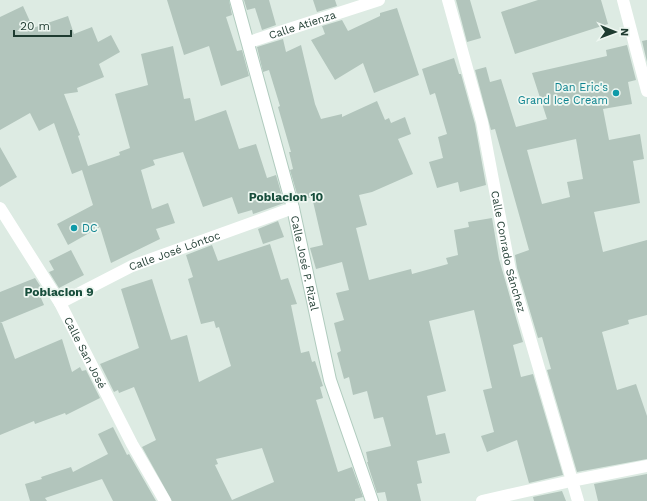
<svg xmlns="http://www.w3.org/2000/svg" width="647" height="501" viewBox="0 0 647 501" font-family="'Work Sans',sans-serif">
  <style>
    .building { fill: #b2c5bc; fill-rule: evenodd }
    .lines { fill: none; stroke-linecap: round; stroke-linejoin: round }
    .secondary-casing { stroke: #b0cbbe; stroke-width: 14 }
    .minor { stroke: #fff; stroke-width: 12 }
    .tertiary { stroke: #fff; stroke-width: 12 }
    .secondary { stroke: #fff; stroke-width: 12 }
    .culture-dot { fill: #0f9aa8; stroke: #eef7f1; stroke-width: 1.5 }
    .labels { text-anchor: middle; stroke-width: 3.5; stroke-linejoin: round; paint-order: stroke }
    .street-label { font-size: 11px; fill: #1e3b30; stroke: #eef7f1 }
    .culture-label { font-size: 11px; fill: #0d838f; stroke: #eef7f1; text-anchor: end }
    .neighbourhood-label { font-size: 12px; font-weight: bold; fill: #184e3c; stroke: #eef7f1 }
  </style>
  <rect width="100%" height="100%" fill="#ddebe3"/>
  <path class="building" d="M167 0H229L232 15 226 17 237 51 242 50 249 76 221 86 209 46 184 55Z
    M244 0H269L276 25 262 30 255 8 247 10Z
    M313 0H335L337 6 317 12Z
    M456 0H470L481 38 467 42Z
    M538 0H601L608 24 515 54 501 12Z
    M23 6 33 28 68 16 74 34 92 27 98 42 111 35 120 52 99 64 104 77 77 88 78 92 64 94 80 135 78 136 88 166 120 155 119 152 130 148 115 94 148 85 141 54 173 46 184 99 190 98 195 121 226 110 239 149 256 144 267 178 276 175 284 203 253 214 252 210 238 214 232 197 203 207 183 152 153 160 155 165 141 170 152 209 168 203 175 223 156 229 160 239 111 263 100 227 68 245 57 224 93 205 82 170 72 174 54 123 39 131 30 113 0 130V17Z
    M397 8 419 75 374 93 363 63 335 80 311 40 325 34 322 26 342 20 348 31 380 16V13Z
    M283 39 286 52 301 45 315 104 321 119 342 114V117L377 101 385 120 389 118 391 123 405 117 411 134 398 139 413 174 372 192 359 195 367 225 356 228 369 280 411 269 412 274 448 264 446 258 458 255 454 230 469 227 468 222 492 218 499 259 523 342 513 345 521 377 533 374 563 475 529 483 517 440 487 452 481 436 494 432 483 390 492 388 474 310 429 321 446 391 427 396 436 435 445 433 450 453 417 461 422 483 417 484 421 501H387L385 492 377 493 367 462H368L366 452 391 446 383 417 374 419 367 391 353 395 349 377 344 379 337 353 341 351 334 323 344 320 336 293 349 290 342 262 316 269 310 248 323 245 312 197 299 201 290 170 293 169 289 152H291L278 107 280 106 269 70 263 72 257 47Z
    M647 40V62L642 41Z
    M627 45 636 80 628 82 632 104 603 109 609 140 640 134 644 159 633 161 640 203 594 212 603 252 647 240V315L628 320 629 324 602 332 617 390 636 384 647 416V459L577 472 547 370 551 369 542 337 538 338 517 268 515 255 529 250 495 129 491 130 475 70 486 67 490 82 501 79 516 127 547 119 532 73 607 56 606 50ZM576 139 583 179 567 182 570 197 542 204 527 150Z
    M454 58 459 74H461L475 124 486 185 460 192 458 182 437 188 429 162 443 158 438 137 447 134 435 93 430 95 422 69Z
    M0 147 17 177 0 187Z
    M278 221 284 237 263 244 258 229Z
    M270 244 281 280 288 278 297 304 291 305 301 353 309 351 312 362 315 361 323 386 320 387 323 398 316 400 338 472 352 467 363 497 355 499V501H172L142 447 156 440 134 387 119 393 118 390 114 392 100 364 139 348 121 289 152 279 171 340 187 335 199 382 231 366 219 327 216 328 214 321 201 324 188 279 193 277 186 255 212 245 218 261ZM262 448 274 482 232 500 215 465 218 464 216 459Z
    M71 250 84 275 59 288 49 272 54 270 49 261Z
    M35 278 46 295 41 298 44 305 0 323V292Z
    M0 323H2L15 359 62 339 72 372 80 367 82 371 86 370 100 398 66 415 65 413 35 424 34 421 0 435Z
    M113 427 127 455 129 454 156 501H113L102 479 45 498 47 501H30L25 484 42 479 41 477 71 467 73 472 108 454 98 434Z
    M647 474V501H598L594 484Z
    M562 491 566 501H534L533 497Z"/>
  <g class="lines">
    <g class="secondary-casing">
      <g id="secondary">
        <path id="s5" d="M236 0 293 208 330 380 372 501"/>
      </g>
    </g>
    <g class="minor">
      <path id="s1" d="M448 0 482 122 510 270 578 501"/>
      <path d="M623 0 647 91"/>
      <path id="s2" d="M249 42 379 0"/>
      <path id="s3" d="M60 303 132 266 293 208"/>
      <path d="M482 501 571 481 647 466"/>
    </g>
    <path class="tertiary" id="s4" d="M0 208 60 303 132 444 165 501"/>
    <use href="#secondary" class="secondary"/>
  </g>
  <g class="culture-dot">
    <circle cx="616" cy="93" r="4"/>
    <circle cx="74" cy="228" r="4"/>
  </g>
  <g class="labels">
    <g class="street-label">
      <text dy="4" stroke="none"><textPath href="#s2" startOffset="56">Calle Atienza</textPath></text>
      <text dy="4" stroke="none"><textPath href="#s3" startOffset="126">Calle José Lóntoc</textPath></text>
      <text dy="4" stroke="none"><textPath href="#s1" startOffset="259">Calle Conrado Sánchez</textPath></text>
      <text dy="4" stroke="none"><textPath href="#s5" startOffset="272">Calle José P. Rizal</textPath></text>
      <text dy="4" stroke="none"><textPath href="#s4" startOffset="168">Calle San José</textPath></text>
    </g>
    <g class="culture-label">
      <text x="608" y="91">Dan Eric's<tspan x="608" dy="13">Grand Ice Cream</tspan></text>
      <text x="82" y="232" text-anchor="start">DC</text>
    </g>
    <g class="neighbourhood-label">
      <text x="286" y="201">Poblacion 10</text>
      <text x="59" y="296">Poblacion 9</text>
    </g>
  </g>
  <g transform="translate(615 32) rotate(91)" stroke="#eef7f1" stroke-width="3" paint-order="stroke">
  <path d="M0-3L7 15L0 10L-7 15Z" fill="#1e3b30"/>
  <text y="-6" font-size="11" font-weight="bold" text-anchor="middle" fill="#1e3b30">N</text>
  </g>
  <path d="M14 30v6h57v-6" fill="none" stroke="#1e3b30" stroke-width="2"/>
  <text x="20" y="30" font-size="12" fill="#1e3b30" stroke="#eef7f1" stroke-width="3" paint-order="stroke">20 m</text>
</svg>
